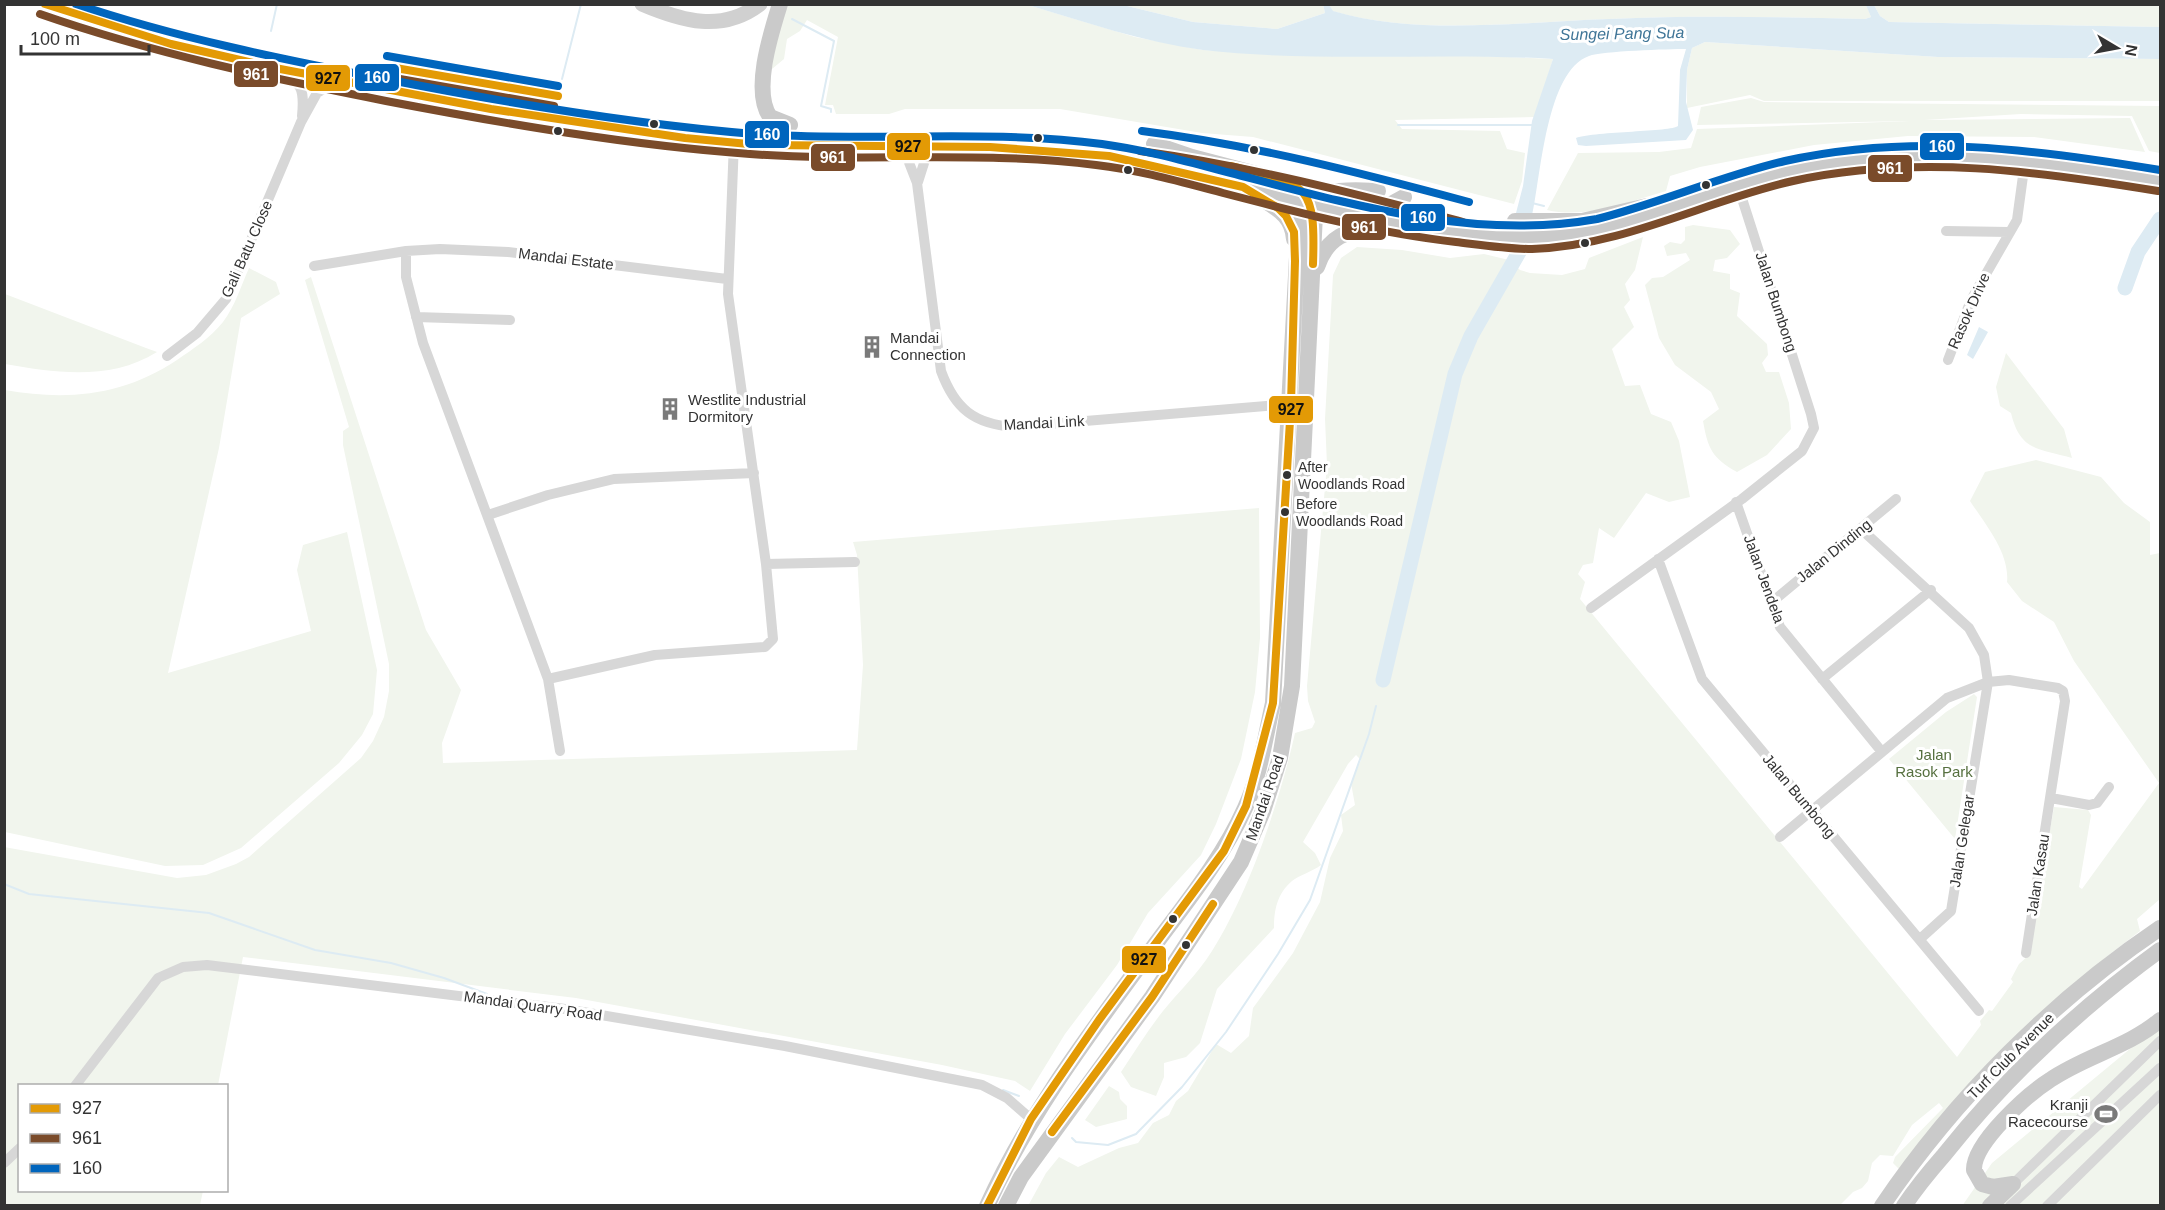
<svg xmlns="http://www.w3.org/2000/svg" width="2165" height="1210" viewBox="0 0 2165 1210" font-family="Arial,sans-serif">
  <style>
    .green { fill: #f1f5ed }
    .water { fill: #ddebf3 }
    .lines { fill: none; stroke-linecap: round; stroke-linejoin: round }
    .stream { stroke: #ddebf3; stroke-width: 2 }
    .river { stroke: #ddebf3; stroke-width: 15 }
    .street { stroke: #d7d7d7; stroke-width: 10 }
    .secondary { stroke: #d0d0d0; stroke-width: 15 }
    .primary { stroke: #cacaca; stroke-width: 16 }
    .bus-1-casing { stroke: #fff; stroke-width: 12 }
    .bus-2-casing { stroke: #fff; stroke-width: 12 }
    .bus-3-casing { stroke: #fff; stroke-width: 12 }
    .bus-1 { stroke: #e39a05; stroke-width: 8 }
    .bus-2 { stroke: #7a4b2a; stroke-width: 8 }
    .bus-3 { stroke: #0065bd; stroke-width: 8 }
    .bus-dot { fill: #333; stroke: #fff; stroke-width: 2 }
    .labels { text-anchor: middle; stroke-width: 6; stroke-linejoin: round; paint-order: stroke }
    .bus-label { font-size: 14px; fill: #333; stroke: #fff; text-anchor: start }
    .street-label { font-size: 15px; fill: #333; stroke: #fff }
    .poi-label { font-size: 15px; fill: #333; stroke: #fff; text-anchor: start }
    .park-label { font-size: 15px; fill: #56703f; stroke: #fff }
    .water-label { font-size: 16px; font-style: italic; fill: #3f7597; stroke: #fff }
    .line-badge { stroke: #fff; stroke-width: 2 }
    .badge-label { font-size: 16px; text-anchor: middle; font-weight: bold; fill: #fff }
    .pale-badge-label { font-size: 16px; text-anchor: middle; font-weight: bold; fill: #111 }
  </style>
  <rect width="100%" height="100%" fill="#fff"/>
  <path class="green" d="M785 4 1028 5 1135 37 1203 50 1297 55H1460L1553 59 1535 117 1395 120 1402 129 1500 131 1507 149 1525 153 1522 181 1514 204 1253 137 1202 133 1060 109H905L889 114H836L833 105H825L838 37 807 20 800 31 787 39 784 59 772 69 773 40Z
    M1323 4 1325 13 1277 29 1193 22 1123 5Z
    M1866 4 1871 17 1865 19C1779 17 1695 15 1609 19 1522 22 1415 36 1332 11L1329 5Z
    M1874 5H2160V27L1889 22 1880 16Z
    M1705 42 1938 57 2160 59V101H1764L1750 95 1687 108V70L1692 48Z
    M1751 98 1764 102 2160 106V153L2149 151 2132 116 2021 114 1924 120 2130 118 2145 152 2034 137 1908 136 1814 145 1700 167 1670 176 1666 191C1628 202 1587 219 1547 210L1578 153 1659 152 1691 148 1697 129 1910 121 1697 125 1701 107Z
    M1693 225 1730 230 1740 244 1727 258 1715 260 1713 271 1730 274V289L1740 293 1737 316 1767 344 1768 355 1762 363 1766 372H1779L1789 403 1791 429 1767 455 1737 472C1712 458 1708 449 1703 421L1719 409 1711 392 1675 365 1659 338 1645 285 1652 278 1663 277 1690 260 1686 253 1667 256 1664 246 1670 242 1681 244 1685 240V227Z
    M1643 237 1635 270 1625 284 1630 300 1624 307 1634 327 1612 349 1625 386 1640 385 1651 414 1671 422 1679 441 1690 497 1669 502 1646 493 1614 538 1599 528 1593 563 1583 565 1578 574 1585 582 1580 599 1957 1057 1981 1025 1980 1021 1989 1010 1992 1011 2013 982 2011 979 2019 964 2028 956 2054 807 2088 810 2091 815 2079 887 2082 889 2159 783 2074 661 2054 622 2022 601 2007 582C2010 553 1985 524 1970 501L1985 472 2036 460 2101 477 2124 503 2150 522V555L2160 553V899L2137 919 2140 931 2105 958 1900 1170 1893 1163 1895 1157 1943 1108 1939 1103 1912 1125 1893 1156 1880 1155 1872 1163 1868 1181 1862 1188 1853 1192 1840 1205 1028 1206 1046 1173 1059 1157 1078 1167 1119 1148 1138 1143 1153 1123 1169 1115 1176 1101 1188 1091 1216 1044 1231 1053 1249 1036 1253 1008 1293 953 1320 902 1330 858 1343 831 1341 815 1355 805 1351 783 1361 760 1356 755 1348 764 1303 842 1315 853 1321 865C1312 872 1299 875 1292 881 1277 894 1274 910 1274 928L1217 989 1200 1043 1186 1057 1164 1063V1077L1156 1096 1131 1087 1121 1072C1135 1051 1148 1030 1163 1011 1180 990 1196 976 1212 951 1249 893 1280 800 1295 733L1312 728 1315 722 1308 701 1307 686 1327 465 1325 419 1333 275 1341 258 1357 247 1402 250 1450 258 1484 254 1509 260 1520 270 1530 273 1562 275 1585 269 1589 258Z
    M249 268 276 282 280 294 241 318 219 448 168 673 311 631 297 570 303 545 347 532 377 670 373 714 362 735 339 763 241 848 203 865 165 866 5 832V390C67 401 123 396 177 360 193 349 210 338 223 322 235 306 241 286 249 268Z
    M311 277 426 630 461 690 442 743 443 763 857 750 863 665 857 555 853 542 1259 508 1260 638 1255 692 1241 759 1216 824 1201 855 1148 913 1117 965 1065 1034 1030 1091 1015 1081 942 1065 576 998 243 957 218 1085 20 1086V1190L203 1191 200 1205H5L4 847 177 878 206 875 236 864 249 857 361 758 373 741 384 717 389 691V664L343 445V431L349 427 305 280Z
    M5 294 146 348 157 352C111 381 55 373 5 364Z
    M2006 353 2064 429 2072 458C2039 449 2020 451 2011 413L2000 406 1996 387Z
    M1974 694 1977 697 1955 839 1889 759 1946 712Z
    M2160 1024V1205L1962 1206 1992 1163Z
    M1109 1086 1119 1092 1120 1099 1127 1106V1119L1096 1127 1085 1120Z"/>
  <path class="water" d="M1323 4 1329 5 1333 11C1415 36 1522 22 1609 19 1695 15 1779 17 1865 19L1871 17 1866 5H1874L1880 16 1889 22 2160 27V59L1938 57 1705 42 1692 48 1687 70 1686 102 1693 130 1686 140 1586 146 1578 145 1576 138C1597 131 1671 132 1678 126L1680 70 1686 49C1669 49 1602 51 1589 56 1546 71 1541 176 1532 216L1516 213 1523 186 1532 121 1553 59C1436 52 1319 63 1203 50 1143 42 1085 22 1028 5H1123L1193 22 1277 29 1325 13Z
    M1979 327 1988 332 1973 359 1967 355Z"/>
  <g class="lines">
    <path class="stream" d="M792 19 834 41 821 106 831 109V112
      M271 31 277 4
      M562 79 581 4
      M1398 125H1533
      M1532 203 1544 206
      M4 884 29 894 209 913 315 950 391 963 444 978 487 994
      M1003 1090 1019 1096
      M1072 1138 1076 1142 1108 1145 1136 1134 1182 1087 1226 1032 1278 954 1310 900 1369 734 1376 706"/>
    <path class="river" d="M2125 288 2138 252 2160 219
      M1383 680 1455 374 1471 336 1522 247"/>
    <path class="street" d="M275 68C301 83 305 86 302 116
      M890 146 908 160 917 183 941 371C955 409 974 424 1014 427L1291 404
      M918 182 925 160 945 148
      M1946 231 2009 232
      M406 251V277L423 343 548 679 560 751
      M314 266 406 251 440 249 508 252 727 279
      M416 317 510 320
      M167 356 197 333 226 299 301 122 317 93 329 86 352 84
      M1948 360 1971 300 2017 220 2023 176
      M1736 502 1780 627 1882 752
      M488 515 548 495 614 479 754 473
      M1861 529 1969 628 1984 655 1988 682 1951 911 1920 939
      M1658 559 1702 679 1979 1011
      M766 564 855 562
      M1772 602 1896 499
      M1591 608 1742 499 1802 451 1814 428 1811 414 1738 186
      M548 679 655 655 765 647 773 639 766 564 728 294 734 142
      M1822 679 1931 590
      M2051 798 2089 805 2097 803 2109 787
      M1780 837 1947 698 1988 682 2009 680 2058 688 2063 691 2065 701 2026 953
      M75 1086 158 978 183 967 207 965 565 1009 785 1046 982 1085 1007 1098 1031 1119
      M4 1163 20 1148
      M2013 1184 2160 1041
      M2010 1206 2160 1068
      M2047 1206 2160 1095"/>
    <path class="secondary" d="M642 4C682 21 722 33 760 4"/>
    <path class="primary" d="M780 4C771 33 752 91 770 117L790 125
      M415 70C423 76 434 81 427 92L419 97
      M481 81 472 85 470 94 491 109
      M1243 187C1320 206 1398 226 1478 234 1496 236 1515 239 1534 238 1622 235 1699 194 1783 173 1915 139 2029 159 2160 181
      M1259 197C1277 209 1292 215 1294 239
      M1515 221H1582L1647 206
      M1401 223 1390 214 1393 203 1404 197
      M1317 267C1330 228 1357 231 1392 223
      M2013 1184 1993 1187 1982 1184 1974 1170C1973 1143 2028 1094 2050 1080 2085 1056 2128 1047 2160 1020
      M987 1206C1031 1109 1095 1027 1157 942 1189 899 1223 857 1245 808 1260 776 1265 738 1273 703L1299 220C1310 185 1349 190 1378 191
      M1006 1206 1021 1177 1152 997 1241 862 1263 811 1280 758 1292 686 1315 214 1303 188 1299 185 1192 157 1154 144
      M1882 1206C1955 1098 2053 1000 2160 928
      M1904 1206C1916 1188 1930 1171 1944 1155 2007 1076 2079 1009 2160 950
      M1990 1206 2013 1184"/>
    <g class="bus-1-casing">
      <path id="bus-1" d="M45 4 171 44 275 68 491 109 685 138 759 145 990 147 1109 156 1243 187 1278 208 1286 216 1294 232 1295 261 1291 404 1273 703 1246 806 1224 851 1099 1020 1031 1119 987 1206
        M384 66 558 96
        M1230 166C1306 185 1316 180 1313 264
        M1052 1132 1152 997 1213 904"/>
    </g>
    <g class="bus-2-casing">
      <path id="bus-2" d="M40 14C152 53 269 78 386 101 506 124 628 145 750 154 865 163 981 150 1096 165 1139 170 1181 182 1223 193 1300 213 1377 233 1456 242 1481 245 1507 249 1532 249 1624 246 1705 201 1793 181 1916 154 2036 171 2158 191
        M383 76 554 106
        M1140 151C1250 166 1356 194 1463 222"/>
    </g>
    <g class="bus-3-casing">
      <path id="bus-3" d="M76 4C177 38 281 59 385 79 507 103 630 124 754 134 870 142 987 129 1102 144 1146 150 1188 162 1231 173 1349 204 1475 241 1597 219 1660 203 1721 176 1785 161 1911 133 2034 149 2160 170
        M387 56 558 86
        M1142 131C1254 145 1361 173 1469 202"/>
    </g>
    <use href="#bus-1" class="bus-1"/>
    <use href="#bus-2" class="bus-2"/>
    <use href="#bus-3" class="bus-3"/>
  </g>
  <defs>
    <g id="building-bare" transform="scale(1.8)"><path d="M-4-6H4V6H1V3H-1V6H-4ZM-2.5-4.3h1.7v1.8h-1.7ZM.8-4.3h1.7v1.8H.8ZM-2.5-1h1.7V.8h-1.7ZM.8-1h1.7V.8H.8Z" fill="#7a7a7a" stroke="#fff" stroke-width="2.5" paint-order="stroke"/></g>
    <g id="stadium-bare" transform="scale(1.8)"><path d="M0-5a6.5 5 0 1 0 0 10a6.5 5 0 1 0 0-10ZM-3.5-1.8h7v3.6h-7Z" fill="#7a7a7a" stroke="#fff" stroke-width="2.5" paint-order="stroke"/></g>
  </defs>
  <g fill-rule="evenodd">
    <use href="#building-bare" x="872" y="347"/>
    <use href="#building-bare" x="670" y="409"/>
    <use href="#stadium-bare" x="2106" y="1114"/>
  </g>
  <g class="bus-dot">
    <circle cx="654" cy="124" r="5"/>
    <circle cx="558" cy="131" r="5"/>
    <circle cx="1038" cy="138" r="5"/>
    <circle cx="1254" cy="150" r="5"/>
    <circle cx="1128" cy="170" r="5"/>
    <circle cx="1706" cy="185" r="5"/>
    <circle cx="1585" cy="243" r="5"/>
    <circle cx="1287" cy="475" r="5"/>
    <circle cx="1285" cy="512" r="5"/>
    <circle cx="1173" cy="919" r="5"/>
    <circle cx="1186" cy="945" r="5"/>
  </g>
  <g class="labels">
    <g class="bus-label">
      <text x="1298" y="472">After<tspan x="1298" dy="17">Woodlands Road</tspan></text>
      <text x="1296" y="509">Before<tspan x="1296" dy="17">Woodlands Road</tspan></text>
    </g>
    <g class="street-label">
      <text transform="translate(247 249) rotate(-66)" y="5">Gali Batu Close</text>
      <text transform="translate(566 259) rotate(7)" y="5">Mandai Estate</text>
      <text transform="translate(1776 302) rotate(72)" y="5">Jalan Bumbong</text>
      <text transform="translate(1969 311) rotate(-66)" y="5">Rasok Drive</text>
      <text transform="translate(1044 423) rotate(-3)" y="5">Mandai Link</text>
      <text transform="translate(1834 551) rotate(-39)" y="5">Jalan Dinding</text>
      <text transform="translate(1764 579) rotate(70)" y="5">Jalan Jendela</text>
      <text transform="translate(1799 796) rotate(50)" y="5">Jalan Bumbong</text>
      <text transform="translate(1265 798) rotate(-71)" y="5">Mandai Road</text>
      <text transform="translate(1962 841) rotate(-81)" y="5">Jalan Gelegar</text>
      <text transform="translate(2038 875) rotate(-81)" y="5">Jalan Kasau</text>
      <text transform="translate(533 1006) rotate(8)" y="5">Mandai Quarry Road</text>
      <text transform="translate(2011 1056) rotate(-45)" y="5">Turf Club Avenue</text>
    </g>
    <g class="poi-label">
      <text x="890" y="343">Mandai<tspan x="890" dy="17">Connection</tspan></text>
      <text x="688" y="405">Westlite Industrial<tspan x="688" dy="17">Dormitory</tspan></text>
      <text x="2088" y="1110" text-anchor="end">Kranji<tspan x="2088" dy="17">Racecourse</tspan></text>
    </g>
    <g class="park-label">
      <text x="1934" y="760">Jalan<tspan x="1934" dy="17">Rasok Park</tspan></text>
    </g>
    <g class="water-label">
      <text transform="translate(1622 33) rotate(-1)" y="6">Sungei Pang Sua</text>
    </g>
  </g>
  <g class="line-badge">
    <rect x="233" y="60" width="46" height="28" rx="6" fill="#7a4b2a"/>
    <rect x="354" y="63" width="46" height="29" rx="6" fill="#0065bd"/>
    <rect x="305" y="64" width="46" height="28" rx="6" fill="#e39a05"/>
    <rect x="744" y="120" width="46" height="29" rx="6" fill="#0065bd"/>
    <rect x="886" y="132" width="45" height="29" rx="6" fill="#e39a05"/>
    <rect x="1919" y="132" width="46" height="29" rx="6" fill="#0065bd"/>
    <rect x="810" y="143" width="46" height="29" rx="6" fill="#7a4b2a"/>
    <rect x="1867" y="154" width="46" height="29" rx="6" fill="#7a4b2a"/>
    <rect x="1400" y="203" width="46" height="29" rx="6" fill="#0065bd"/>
    <rect x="1341" y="213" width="46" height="28" rx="6" fill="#7a4b2a"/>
    <rect x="1268" y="395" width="46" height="29" rx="6" fill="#e39a05"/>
    <rect x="1121" y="945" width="46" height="29" rx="6" fill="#e39a05"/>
  </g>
  <g class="badge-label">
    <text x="256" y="80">961</text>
    <text x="377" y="83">160</text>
    <text x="767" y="140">160</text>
    <text x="1942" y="152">160</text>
    <text x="833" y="163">961</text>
    <text x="1890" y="174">961</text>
    <text x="1423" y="223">160</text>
    <text x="1364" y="233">961</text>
  </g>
  <g class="pale-badge-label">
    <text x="328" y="84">927</text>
    <text x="908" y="152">927</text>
    <text x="1291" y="415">927</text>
    <text x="1144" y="965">927</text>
  </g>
  <rect width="2165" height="1210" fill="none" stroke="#333333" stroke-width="12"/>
  <rect x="18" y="1084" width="210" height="108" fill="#ffffff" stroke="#adadad" stroke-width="1.5"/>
  <rect x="30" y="1104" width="30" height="9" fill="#e39a05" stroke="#adadad" stroke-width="1.5"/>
  <text x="72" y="1114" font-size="18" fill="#333333">927</text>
  <rect x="30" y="1134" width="30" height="9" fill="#7a4b2a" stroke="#adadad" stroke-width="1.5"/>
  <text x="72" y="1144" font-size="18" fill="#333333">961</text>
  <rect x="30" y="1164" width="30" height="9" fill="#0065bd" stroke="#adadad" stroke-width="1.5"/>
  <text x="72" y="1174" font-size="18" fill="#333333">160</text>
  <g transform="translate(2117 48) rotate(100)" stroke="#ffffff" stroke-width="4.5" paint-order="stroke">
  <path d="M0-4.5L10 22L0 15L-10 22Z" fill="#333333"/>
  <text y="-9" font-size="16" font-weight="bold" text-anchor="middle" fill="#333333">N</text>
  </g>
  <path d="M21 45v9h128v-9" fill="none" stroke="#333333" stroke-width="3"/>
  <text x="30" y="45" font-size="18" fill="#333333" stroke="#ffffff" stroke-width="4.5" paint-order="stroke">100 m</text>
</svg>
